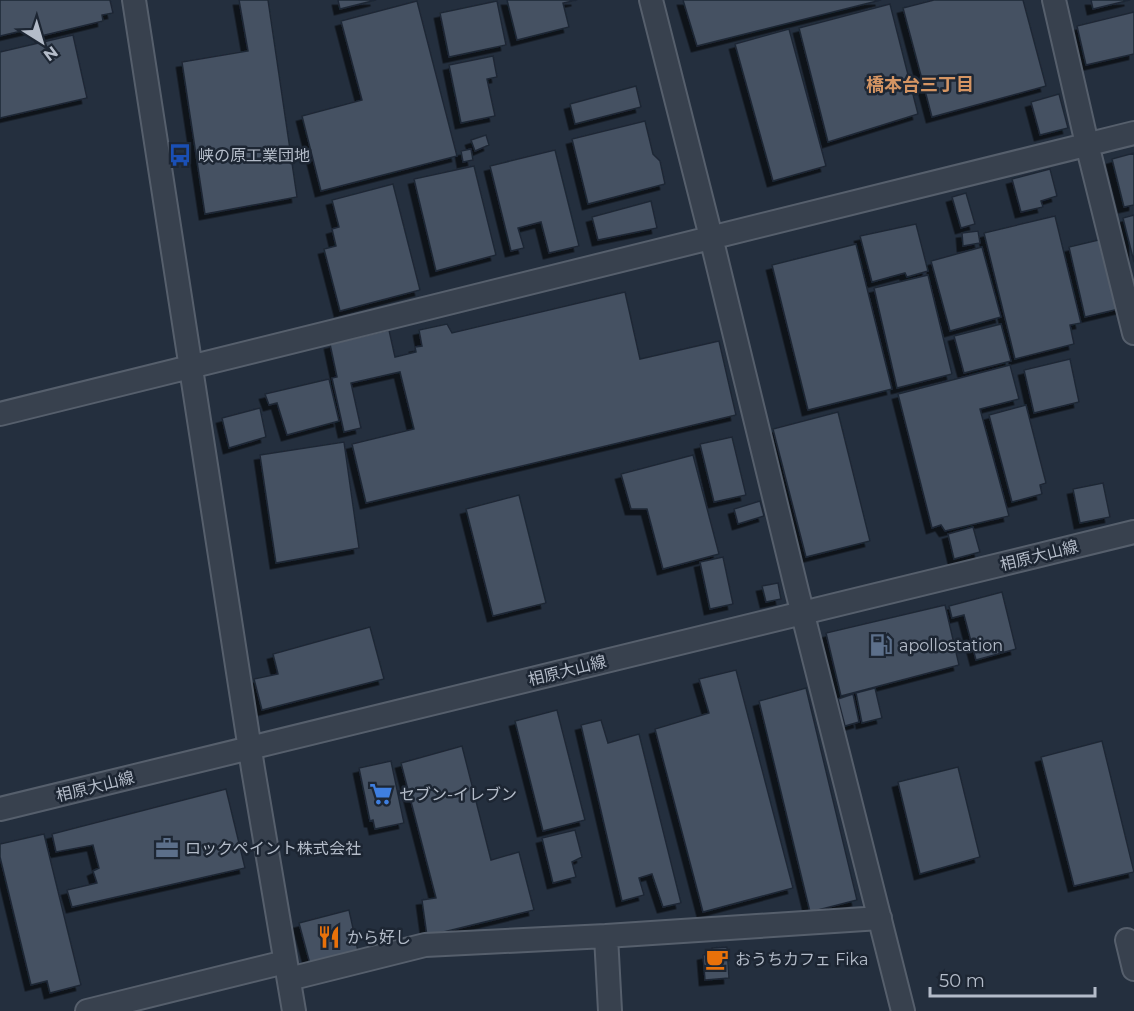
<svg xmlns="http://www.w3.org/2000/svg" width="1134" height="1011" viewBox="0 0 1134 1011" font-family="Montserrat,'Noto Sans JP',sans-serif">
  <style>
    .building { fill: #455162; stroke: #1f2835; stroke-width: 1.5; filter: url(#shadow) }
    .lines { fill: none; stroke-linecap: round; stroke-linejoin: round }
    .minor-casing { stroke: #565f6c; stroke-width: 26 }
    .minor { stroke: #38414e; stroke-width: 22 }
    .labels { text-anchor: middle; stroke-width: 5; stroke-linejoin: round; paint-order: stroke }
    .poi-label { font-size: 16px; fill: #b4bcc9; stroke: #1d2633; text-anchor: start }
    .street-label { font-size: 16px; fill: #b4bcc9; stroke: #1d2633 }
    .neighbourhood-label { font-size: 18px; font-weight: bold; fill: #d59563; stroke: #1d2633 }
  </style>
  <defs>
    <filter id="shadow"><feDropShadow dx="-5.5" dy="5.5" stdDeviation="0" flood-color="#0009"/></filter>
  </defs>
  <rect width="100%" height="100%" fill="#242f3e"/>
  <path class="building" d="M0 0H110L113 13 102 15 103 21 41 36 39 27 0 36Z
    M239 0H268L297 197 205 214 182 62 248 51Z
    M338 0H376L340 9Z
    M507 0H577L563 3 569 27 517 40Z
    M683 0H881L697 46Z
    M934 0H1023L1046 86 932 117 903 8Z
    M1091 0H1130L1093 9Z
    M417 1 457 156 321 191 302 116 362 100 341 21Z
    M497 1 506 45 449 57 440 13Z
    M890 4 918 114 828 142 799 28Z
    M1134 12V54L1086 65 1077 26Z
    M789 29 826 166 773 181 735 44Z
    M73 35 87 98 0 118V52Z
    M493 56 497 77 487 79 495 116 461 123 449 65Z
    M636 86 641 107 575 124 570 104Z
    M1059 94 1068 128 1040 135 1031 102Z
    M645 121 653 154 660 161 665 184 588 204 572 139Z
    M486 135 489 145 475 151 471 140Z
    M471 149 473 160 463 162 461 151Z
    M555 150 579 246 549 253 541 222 518 228 524 248 511 251 490 166Z
    M1134 153V205L1124 207 1112 159Z
    M474 166 496 255 436 271 414 179Z
    M1050 169 1057 196 1041 201 1043 207 1021 212 1012 179Z
    M393 184 420 290 340 311 324 249 336 246 332 229 339 227 332 200Z
    M966 193 975 224 961 228 952 197Z
    M651 201 657 228 598 240 592 217Z
    M1134 215V262L1123 218Z
    M1055 216 1081 323 1070 325 1074 344 1015 359 984 233Z
    M916 224 928 271 907 277 905 273 872 282 860 236Z
    M978 231 980 243 963 246 962 233Z
    M1107 238 1123 308 1085 317 1069 247Z
    M856 244 892 389 808 410 772 265Z
    M982 247 1001 317 950 331 931 261Z
    M928 275 952 374 897 388 874 288Z
    M625 292 640 359 719 341 736 415 366 503 352 444 414 429 400 372 351 383 361 428 344 432 332 378 337 377 330 344 389 330 395 357 416 352 415 347 422 346 419 330 447 324 452 333Z
    M1001 324 1011 361 964 373 954 336Z
    M1070 359 1079 402 1034 413 1024 370Z
    M1010 365 1019 399 980 409 1009 516 945 531 941 525 932 528 898 394Z
    M329 379 339 421 287 435 277 403 269 405 265 394Z
    M1026 405 1046 483 1040 485 1042 494 1012 502 989 415Z
    M260 408 266 437 229 448 222 418Z
    M838 412 870 541 806 557 773 429Z
    M732 437 746 495 714 502 700 444Z
    M344 442 359 548 276 563 260 455Z
    M693 455 719 554 663 569 647 509H631L621 474Z
    M1103 483 1110 517 1080 523 1073 489Z
    M519 495 546 603 493 616 466 509Z
    M760 501 764 516 738 524 734 509Z
    M973 527 980 552 954 559 948 534Z
    M723 557 733 604 710 609 700 562Z
    M778 583 781 599 766 602 762 586Z
    M1002 592 1016 649 976 660 964 615 952 618 949 606Z
    M945 605 959 665 841 696 826 633Z
    M370 627 384 679 262 710 254 679 278 674 273 654Z
    M736 670 793 888 703 912 655 729 709 713 699 679Z
    M806 688 857 900 810 912 759 701Z
    M875 688 882 718 862 723 856 693Z
    M853 694 859 722 845 726 838 699Z
    M557 710 585 820 543 831 515 721Z
    M601 720 608 743 639 734 681 903 663 907 652 874 639 878 644 895 622 901 581 725Z
    M1102 741 1134 872 1074 886 1041 757Z
    M462 746 491 860 519 852 534 910 427 936 422 900 436 898 401 763Z
    M391 761 404 823 375 829 373 820 370 821 359 768Z
    M958 767 980 857 920 874 898 782Z
    M226 789 245 868 72 907 67 890 97 883 93 871 99 868 93 845 56 852 52 834Z
    M575 830 582 857 572 862 576 877 553 883 542 838Z
    M44 834 81 985 50 993 47 981 31 985 0 857V844Z
    M349 910 358 951 310 964 299 923Z
    M727 947 729 978 705 980 703 955 712 953V948Z"/>
  <g class="lines">
    <g class="minor-casing">
      <path id="minor" d="M134 0 253 769 294 1011
        M651 0 711 237 797 591 903 1011
        M1054 0 1087 144 1134 333
        M0 414 1134 133
        M0 809 1134 532
        M606 936 610 1011
        M1127 940 1134 969
        M289 979 425 945 606 936 880 918
        M87 1011 285 962"/>
    </g>
    <use href="#minor" class="minor"/>
  </g>
  <defs>
    <g id="bus-bare" transform="scale(1.8)"><path d="M-5-6H5V4H4V6H2V4H-2V6H-4V4H-5ZM-3.5-4V0h7V-4ZM-3.5 1.2v1.5H-2V1.2ZM2 1.2v1.5H3.5V1.2Z" fill="#1a4fb4" stroke="#1d2633" stroke-width="2.5" paint-order="stroke"/></g>
    <g id="fuel-bare" transform="scale(1.8)"><path d="M-5.5-6h7V0h2V4h1.3V-2.5L3-4.5l.8-.8L6-3V5H2.5V1h-1V6h-7ZM-4.2-4.7v3.2H.2V-4.7Z" fill="#5c6f8a" stroke="#1d2633" stroke-width="2.5" paint-order="stroke"/></g>
    <g id="supermarket-bare" transform="scale(1.8)"><path d="M-6-5.5h2.5l.6 2H6L4.5 2H-2.5L-4.4-4H-6ZM-1.5 3.2a1.3 1.3 0 1 0 .1 0ZM3 3.2a1.3 1.3 0 1 0 .1 0Z" fill="#3f7fe0" stroke="#1d2633" stroke-width="2.5" paint-order="stroke"/></g>
    <g id="office-bare" transform="scale(1.8)"><path d="M-6-3h4V-5.5h4V-3h4V5H-6ZM-1-4.5V-3h2v-1.5ZM-6 0V1H6V0Z" fill="#5c6f8a" stroke="#1d2633" stroke-width="2.5" paint-order="stroke"/></g>
    <g id="restaurant-bare" transform="scale(1.8)"><path d="M-5-6h1v4h1v-4h1v4h1v-4h1v5L-1.5 .5V6h-2V.5L-5-1ZM5-6V6H3V1.5H1.5Q1.5-4 5-6Z" fill="#e8710a" stroke="#1d2633" stroke-width="2.5" paint-order="stroke"/></g>
    <g id="cafe-bare" transform="scale(1.8)"><path d="M-5.5-4.5H6V0H3Q3 3.5 0 3.5H-2.5Q-5.5 3.5-5.5 0ZM3-3.2v2h1.7v-2ZM-6 4.5H4V6H-6Z" fill="#e8710a" stroke="#1d2633" stroke-width="2.5" paint-order="stroke"/></g>
  </defs>
  <g fill-rule="evenodd">
    <use href="#bus-bare" x="180" y="155"/>
    <use href="#fuel-bare" x="881" y="645"/>
    <use href="#supermarket-bare" x="381" y="794"/>
    <use href="#office-bare" x="167" y="848"/>
    <use href="#restaurant-bare" x="329" y="937"/>
    <use href="#cafe-bare" x="717" y="959"/>
  </g>
  <g class="labels">
    <g class="poi-label">
      <text x="198" y="161">峡の原工業団地</text>
      <text x="899" y="651">apollostation</text>
      <text x="399" y="800">セブン-イレブン</text>
      <text x="185" y="854">ロックペイント株式会社</text>
      <text x="347" y="943">から好し</text>
      <text x="735" y="965">おうちカフェ Fika</text>
    </g>
    <g class="street-label">
      <text transform="translate(1039 555) rotate(-14)" y="6">相原大山線</text>
      <text transform="translate(567 670) rotate(-14)" y="6">相原大山線</text>
      <text transform="translate(95 786) rotate(-14)" y="6">相原大山線</text>
    </g>
    <g class="neighbourhood-label">
      <text x="920" y="91">橋本台三丁目</text>
    </g>
  </g>
  <g transform="translate(42 42) rotate(143)" stroke="#1d2633" stroke-width="4.5" paint-order="stroke">
  <path d="M0-4.5L10 22L0 15L-10 22Z" fill="#b4bcc9"/>
  <text y="-9" font-size="16" font-weight="bold" text-anchor="middle" fill="#b4bcc9">N</text>
  </g>
  <path d="M930 987v9h165v-9" fill="none" stroke="#b4bcc9" stroke-width="3"/>
  <text x="939" y="987" font-size="18" fill="#b4bcc9" stroke="#1d2633" stroke-width="4.5" paint-order="stroke">50 m</text>
</svg>
